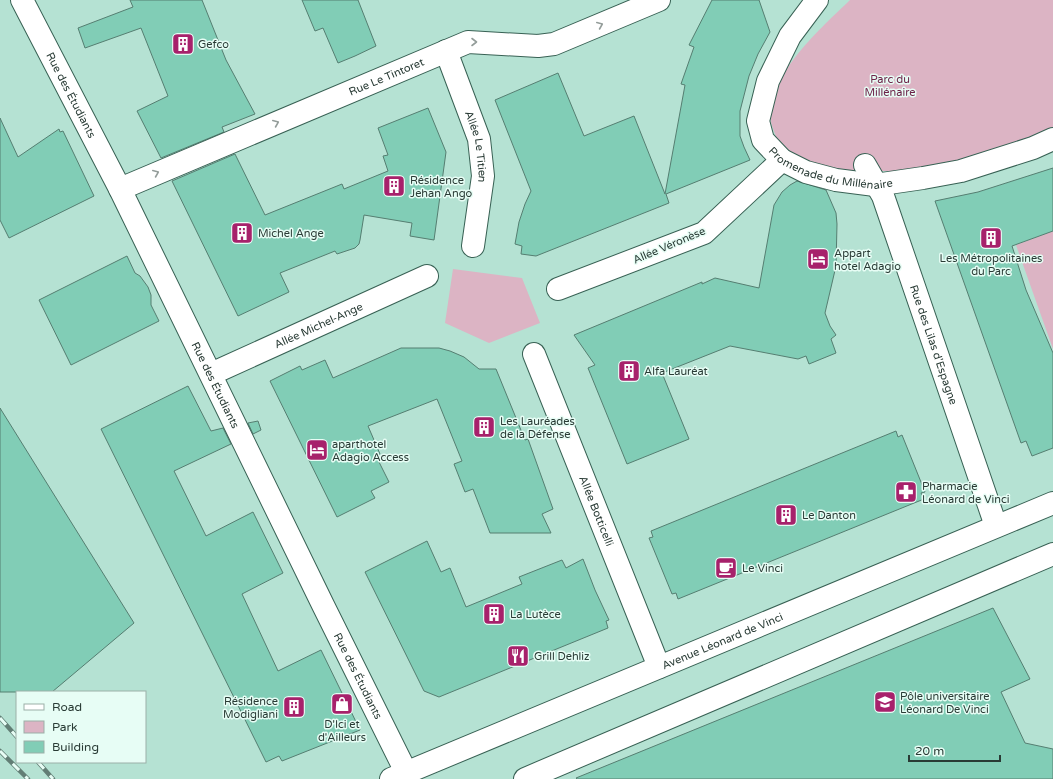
<svg xmlns="http://www.w3.org/2000/svg" width="1053" height="779" viewBox="0 0 1053 779" font-family="'Varela Round',sans-serif">
  <style>
    .green { fill: #dcb4c4 }
    .building { fill: #81cdb6; stroke: #557e71 }
    .lines { fill: none; stroke-linecap: round; stroke-linejoin: round }
    .minor-casing { stroke: #386154; stroke-width: 24 }
    .minor { stroke: #fff; stroke-width: 22 }
    .rail-casing { stroke: #627e75; stroke-width: 4.5 }
    .rail { stroke: #e7fdf5; stroke-width: 3; stroke-dasharray: 9; stroke-linecap: butt }
    .oneway { stroke: #949d9a }
    .labels { text-anchor: middle; stroke-width: 3; stroke-linejoin: round; paint-order: stroke }
    .poi-label { font-size: 11px; fill: #293b35; stroke: #e7fdf5; text-anchor: start }
    .street-label { font-size: 11px; fill: #293b35; stroke: #e7fdf5 }
    .park-label { font-size: 11px; fill: #6d2349; stroke: #e7fdf5 }
  </style>
  <rect width="100%" height="100%" fill="#b5e2d3"/>
  <path class="green" d="M850 0H1053V132L1016 147 942 164 897 171H853L805 164 783 152C779 143 771 127 770 117 769 74 821 28 850 0Z
    M1053 231V349L1016 245Z
    M453 269 522 278 540 323 489 343 445 323Z"/>
  <path class="building" d="M130 0H202L226 60 255 114 222 127 224 132 161 158 137 111 168 96 141 28 85 48 78 28 133 7Z
    M302 0H358L376 46 355 56 338 63 323 28 315 31Z
    M712 0H759L770 32 758 54 749 76 740 111V136L744 147 750 160 666 194 669 203 536 256 521 254 522 246 515 244 519 222 525 204 531 191 495 100 558 73 584 136 634 116 665 194 685 85 681 84 694 47 689 45Z
    M428 108 446 152 434 240 410 236 412 223 364 215 360 240 359 244 355 248 337 254 335 251 280 273 289 292 238 316 172 181 235 154 265 215 342 184 344 189 388 171 383 156 388 155 378 128Z
    M0 118 18 157 59 129 60 132 63 131 94 196 9 238 0 220Z
    M1053 168V231L1012 246 1026 290 1053 353V448L1032 456 1026 441 1021 443 935 201 978 192Z
    M797 181 826 190 836 213 837 224 836 266 825 313 830 326 836 335 831 339 836 353 809 364 806 356 798 359 730 346 662 373 689 439 627 464 588 368 595 365 574 335 702 282V284L715 278 759 288 774 205 782 192 790 185Z
    M127 256 135 273 140 276 148 287 151 295V305L159 321 71 365 39 300Z
    M401 348H439L450 351 464 357 479 369H496L525 440 528 439 553 509 542 514 551 533H490L473 489 465 492 454 464 462 461 437 399 368 426 380 454 376 456 389 482 371 491 375 498 337 517 270 381 300 366 302 370 325 360 333 378Z
    M188 386 211 431 223 428 231 444 174 471 206 536 253 512 283 573 242 594 278 671 321 650 360 730 282 761 279 756 266 762 101 429Z
    M0 408 134 623 52 692H0Z
    M258 421 261 430 253 434 248 423Z
    M896 431 898 437 902 435 925 492 921 493 924 499 678 599 676 593 672 594 649 538 653 537 651 531Z
    M427 541 441 572 450 568 466 607 522 584 519 577 562 560 566 568 583 559 595 590 609 620 606 621 608 628 439 697 424 691 365 572Z
    M993 608 1030 679 1001 692 1025 743 1053 749V779H577L576 778Z"/>
  <g class="lines">
    <g class="minor-casing">
      <g id="minor">
        <path id="s1" d="M22 0 120 189 323 605 406 772"/>
        <path id="s2" d="M817 0 790 36 768 81 758 121 763 140 782 160 806 172 836 180 875 185 923 178 961 171 1033 148 1053 139"/>
        <path id="s3" d="M446 51 479 139 483 176 473 246"/>
        <path id="s4" d="M865 165 883 196 996 526"/>
        <path id="s5" d="M120 189 468 42 538 46 554 44 659 0"/>
        <path d="M558 289 704 233 782 160"/>
        <path id="s6" d="M534 354 659 667"/>
        <path id="s7" d="M211 374 427 276"/>
        <path id="s8" d="M391 779 1053 503"/>
        <path d="M525 779 1053 554"/>
      </g>
    </g>
    <use href="#minor" class="minor"/>
    <g class="rail-casing">
      <path id="rail" d="M0 718 17 737
        M0 751 28 779
        M38 762 53 779"/>
    </g>
    <use href="#rail" class="rail"/>
  </g>
  <defs><path id="oneway-chevron" d="M-2-3.5L2.5 0L-2 3.5" fill="none" stroke-width="1.6" stroke-linecap="round" stroke-linejoin="round"/></defs>
  <g class="oneway">
    <use href="#oneway-chevron" transform="translate(600 25) rotate(-23)"/>
    <use href="#oneway-chevron" transform="translate(474 42)"/>
    <use href="#oneway-chevron" transform="translate(276 123) rotate(-23)"/>
    <use href="#oneway-chevron" transform="translate(156 173) rotate(-23)"/>
  </g>
  <defs>
    <g id="building-square" transform="scale(1.15)"><rect x="-9" y="-9" width="18" height="18" rx="4" fill="#a7216b" stroke="#e7fdf5"/><path d="M-4-6H4V6H1V3H-1V6H-4ZM-2.5-4.3h1.7v1.8h-1.7ZM.8-4.3h1.7v1.8H.8ZM-2.5-1h1.7V.8h-1.7ZM.8-1h1.7V.8H.8Z" fill="#fff"/></g>
    <g id="hotel-square" transform="scale(1.15)"><rect x="-9" y="-9" width="18" height="18" rx="4" fill="#a7216b" stroke="#e7fdf5"/><path d="M-6-4.5h1.5V1H6V5H4.5V3h-9V5H-6ZM-4 0a1.8 1.8 0 1 1 3.6 0ZM.5 0V-2.5h3Q6-2.5 6 0Z" fill="#fff"/></g>
    <g id="pharmacy-square" transform="scale(1.15)"><rect x="-9" y="-9" width="18" height="18" rx="4" fill="#a7216b" stroke="#e7fdf5"/><path d="M-2-6h4v4h4v4h-4v4h-4v-4h-4v-4h4Z" fill="#fff"/></g>
    <g id="cafe-square" transform="scale(1.15)"><rect x="-9" y="-9" width="18" height="18" rx="4" fill="#a7216b" stroke="#e7fdf5"/><path d="M-5.5-4.5H6V0H3Q3 3.5 0 3.5H-2.5Q-5.5 3.5-5.5 0ZM3-3.2v2h1.7v-2ZM-6 4.5H4V6H-6Z" fill="#fff"/></g>
    <g id="restaurant-square" transform="scale(1.15)"><rect x="-9" y="-9" width="18" height="18" rx="4" fill="#a7216b" stroke="#e7fdf5"/><path d="M-5-6h1v4h1v-4h1v4h1v-4h1v5L-1.5 .5V6h-2V.5L-5-1ZM5-6V6H3V1.5H1.5Q1.5-4 5-6Z" fill="#fff"/></g>
    <g id="university-square" transform="scale(1.15)"><rect x="-9" y="-9" width="18" height="18" rx="4" fill="#a7216b" stroke="#e7fdf5"/><path d="M0-5L7-2L0 1L-7-2ZM-4 1L0 2.5L4 1V4Q0 6-4 4Z" fill="#fff"/></g>
    <g id="shop-square" transform="scale(1.15)"><rect x="-9" y="-9" width="18" height="18" rx="4" fill="#a7216b" stroke="#e7fdf5"/><path d="M-5-2.5h2.3a2.7 3.5 0 0 1 5.4 0H5L5.5 6h-11ZM-1.5-2.5h3a1.5 2.3 0 0 0-3 0Z" fill="#fff"/></g>
  </defs>
  <g fill-rule="evenodd">
    <use href="#building-square" x="183" y="44"/>
    <use href="#building-square" x="394" y="186"/>
    <use href="#building-square" x="242" y="233"/>
    <use href="#building-square" x="991" y="238"/>
    <use href="#hotel-square" x="818" y="259"/>
    <use href="#building-square" x="629" y="371"/>
    <use href="#building-square" x="484" y="427"/>
    <use href="#hotel-square" x="317" y="450"/>
    <use href="#pharmacy-square" x="906" y="492"/>
    <use href="#building-square" x="786" y="515"/>
    <use href="#cafe-square" x="726" y="568"/>
    <use href="#building-square" x="494" y="614"/>
    <use href="#restaurant-square" x="518" y="656"/>
    <use href="#university-square" x="885" y="702"/>
    <use href="#shop-square" x="342" y="704"/>
    <use href="#building-square" x="294" y="707"/>
  </g>
  <g class="labels">
    <g class="poi-label">
      <text x="198" y="48">Gefco</text>
      <text x="410" y="184">Résidence<tspan x="410" dy="13">Jehan Ango</tspan></text>
      <text x="258" y="237">Michel Ange</text>
      <text x="834" y="257">Appart<tspan x="834" dy="13">hotel Adagio</tspan></text>
      <text x="991" y="262" text-anchor="middle">Les Métropolitaines<tspan x="991" dy="13">du Parc</tspan></text>
      <text x="644" y="375">Alfa Lauréat</text>
      <text x="500" y="425">Les Lauréades<tspan x="500" dy="13">de la Défense</tspan></text>
      <text x="332" y="448">aparthotel<tspan x="332" dy="13">Adagio Access</tspan></text>
      <text x="922" y="490">Pharmacie<tspan x="922" dy="13">Léonard de Vinci</tspan></text>
      <text x="802" y="519">Le Danton</text>
      <text x="742" y="572">Le Vinci</text>
      <text x="510" y="618">La Lutèce</text>
      <text x="534" y="660">Grill Dehliz</text>
      <text x="900" y="700">Pôle universitaire<tspan x="900" dy="13">Léonard De Vinci</tspan></text>
      <text x="278" y="705" text-anchor="end">Résidence<tspan x="278" dy="13">Modigliani</tspan></text>
      <text x="342" y="728" text-anchor="middle">D'Ici et<tspan x="342" dy="13">d'Ailleurs</tspan></text>
    </g>
    <g class="street-label">
      <text dy="4" stroke="none"><textPath href="#s5" startOffset="289">Rue Le Tintoret</textPath></text>
      <text dy="4" stroke="none"><textPath href="#s1" startOffset="107">Rue des Étudiants</textPath></text>
      <text dy="4" stroke="none"><textPath href="#s3" startOffset="101">Allée Le Titien</textPath></text>
      <text dy="4" stroke="none"><textPath href="#s2" startOffset="233">Promenade du Millénaire</textPath></text>
      <text transform="translate(669 245) rotate(-23)" y="4">Allée Véronèse</text>
      <text dy="4" stroke="none"><textPath href="#s7" startOffset="118">Allée Michel-Ange</textPath></text>
      <text dy="4" stroke="none"><textPath href="#s4" startOffset="193">Rue des Lilas d'Espagne</textPath></text>
      <text dy="4" stroke="none"><textPath href="#s1" startOffset="431">Rue des Étudiants</textPath></text>
      <text dy="4" stroke="none"><textPath href="#s6" startOffset="169">Allée Botticelli</textPath></text>
      <text dy="4" stroke="none"><textPath href="#s8" startOffset="359">Avenue Léonard de Vinci</textPath></text>
      <text dy="4" stroke="none"><textPath href="#s1" startOffset="755">Rue des Étudiants</textPath></text>
    </g>
    <g class="park-label">
      <text x="890" y="83">Parc du<tspan x="890" dy="13">Millénaire</tspan></text>
    </g>
  </g>
  <rect x="16" y="691" width="130" height="72" fill="#e7fdf5" stroke="#9bafa8"/>
  <rect x="24" y="704" width="20" height="6" fill="#ffffff" stroke="#9bafa8"/>
  <text x="52" y="711" font-size="12" fill="#293b35">Road</text>
  <rect x="24" y="721" width="20" height="12" fill="#dcb4c4" stroke="#9bafa8"/>
  <text x="52" y="731" font-size="12" fill="#293b35">Park</text>
  <rect x="24" y="741" width="20" height="12" fill="#81cdb6" stroke="#9bafa8"/>
  <text x="52" y="751" font-size="12" fill="#293b35">Building</text>
  <path d="M909 755v6h91v-6" fill="none" stroke="#293b35" stroke-width="2"/>
  <text x="915" y="755" font-size="12" fill="#293b35" stroke="#e7fdf5" stroke-width="3" paint-order="stroke">20 m</text>
</svg>
